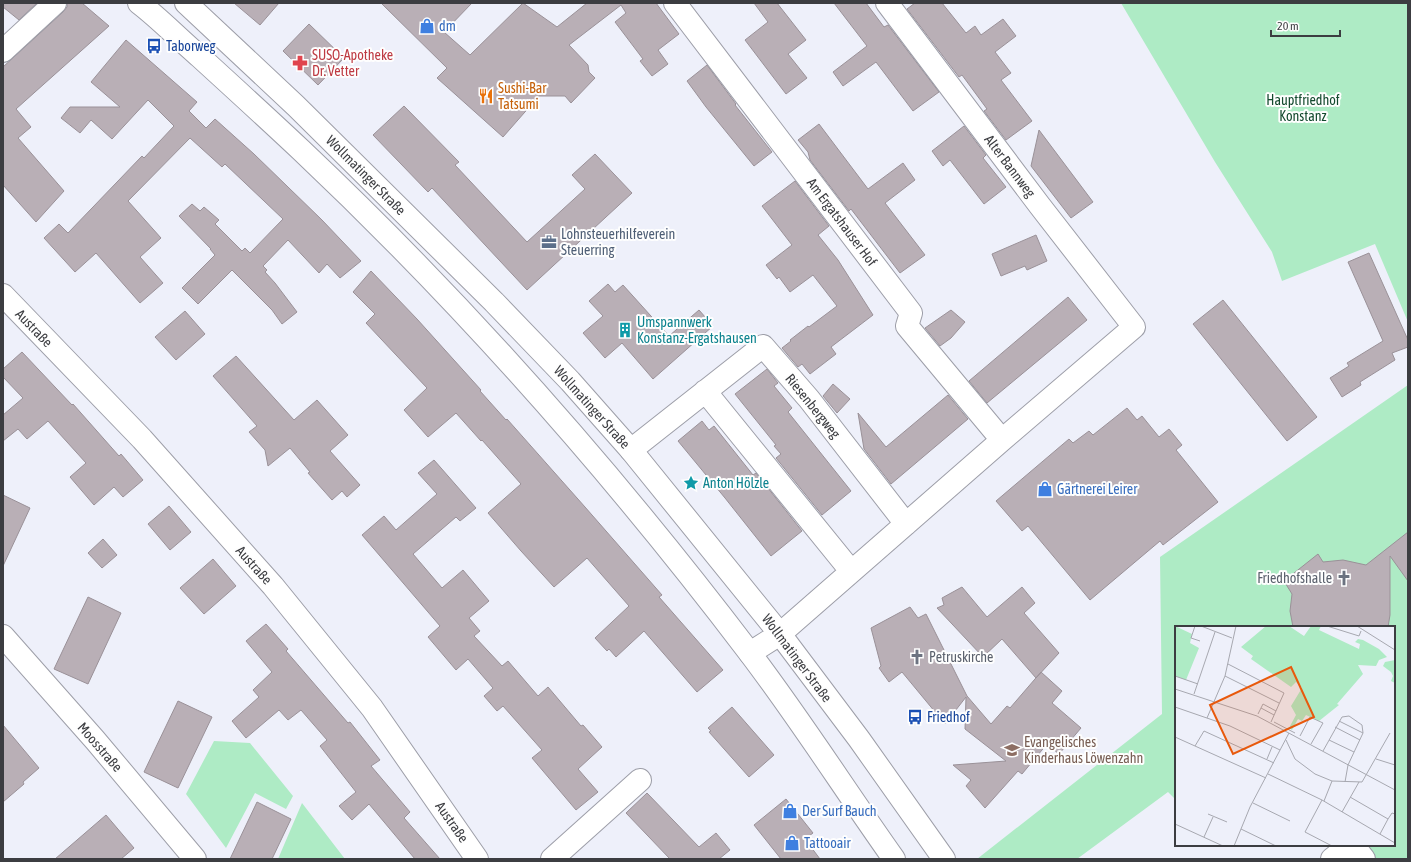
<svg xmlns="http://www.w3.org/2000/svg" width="1411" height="862" viewBox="0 0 1411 862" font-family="'Asap Condensed',sans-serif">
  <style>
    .green { fill: #aeebc5 }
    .building { fill: #b9afb6; stroke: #9a9198 }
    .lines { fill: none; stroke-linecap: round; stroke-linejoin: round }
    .minor-casing { stroke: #9d9ea8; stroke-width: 24 }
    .major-casing { stroke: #9d9ea8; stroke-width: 24 }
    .minor { stroke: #fff; stroke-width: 22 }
    .major { stroke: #fff; stroke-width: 22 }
    .labels { text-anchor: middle; stroke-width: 4; stroke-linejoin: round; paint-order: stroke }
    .shop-label { font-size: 14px; fill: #366cbe; stroke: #fefefe; text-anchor: start }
    .transit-label { font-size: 14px; fill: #164399; stroke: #fefefe; text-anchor: start }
    .health-label { font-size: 14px; fill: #be3a42; stroke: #fefefe; text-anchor: start }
    .food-label { font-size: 14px; fill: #c56008; stroke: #fefefe; text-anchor: start }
    .park-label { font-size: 14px; fill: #134a2e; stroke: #fefefe }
    .street-label { font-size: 14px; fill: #3c3d41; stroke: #fefefe }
    .service-label { font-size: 14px; fill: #4e5e75; stroke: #fefefe; text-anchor: start }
    .culture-label { font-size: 14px; fill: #0d838f; stroke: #fefefe; text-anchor: start }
    .worship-label { font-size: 14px; fill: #5b616d; stroke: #fefefe; text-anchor: end }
    .education-label { font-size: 14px; fill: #785e54; stroke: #fefefe; text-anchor: start }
    .inset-road { fill: none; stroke: #a7a8b0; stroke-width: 1 }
    .view { fill: #e8590c; fill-opacity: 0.15; stroke: #e8590c; stroke-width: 2 }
    .inset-edge { fill: none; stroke: #3c3d41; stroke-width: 2 }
  </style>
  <rect width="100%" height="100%" fill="#eef0fa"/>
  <path class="green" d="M1121 3H1408V322L1375 244 1282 281 1272 252 1215 162Z
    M1408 385V859H1375L1365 845H1394V627H1176V800L1168 792 1077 859H977L1162 714 1160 557Z
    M214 741 250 743 293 796 286 809 255 793 226 848 186 794Z
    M302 803 345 859H278Z"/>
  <path class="building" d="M3 3H37L19 20 3 7Z
    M67 3H82L109 26 16 109 31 127 18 138 64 191 36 222 3 185V67L63 12 67 7Z
    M234 3H279L260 25Z
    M381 3H472L444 32 470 55 523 3 557 27 587 3H656L679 34 658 50 668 64 652 76 640 61 643 59 615 22 626 13 621 5 569 45 588 65 589 72 595 78 571 103 565 96H539L503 137 437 78 447 68Z
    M754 3H777L806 40 788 54 807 78 786 94 745 40 768 22Z
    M834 3H866L884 27 888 25 939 92 913 111 876 62 843 86 833 72 867 46Z
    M915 3H942L966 33 975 26 981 35 1003 19 1016 36 995 52 1011 73 1001 80 1032 121 1006 140 984 111 987 109 962 75 959 77 907 9Z
    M309 24 344 58 318 85 283 51Z
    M126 40 197 102 189 111 206 128 215 119 254 154 322 220 361 261 340 278 327 264 319 273 288 240 263 266 267 270 265 272 275 283 297 312 282 324 272 310 232 270 198 304 182 288 215 255 210 249H211L179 216 192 204 200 211 204 207 219 220 215 224 242 251 245 248 250 253 283 219 225 164 222 167 190 138 128 201 161 238 140 257 163 283 140 303 96 253 75 272 44 238 59 224 68 233 142 156 144 158 174 126 148 100 112 139 91 120 80 133 61 118 70 107H120L91 82Z
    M707 65 736 104 735 105 772 152 754 166 706 107 687 81Z
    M404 106 459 162 455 165 527 242 585 189 572 175 595 154 632 193 527 290 432 188 428 192 373 135Z
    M819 124 868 189 903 163 915 180 885 203 925 255 900 273 851 209 849 211 810 160 808 152 798 140Z
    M964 126 986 155 983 158 1006 187 984 204 950 160 943 166 932 151Z
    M1039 130 1093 202 1071 218 1031 166Z
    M795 181 829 226 818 235 838 260 873 315 831 347 836 354 810 374 802 364 798 367 782 348 791 341 790 340 808 326 809 327 837 306 813 275 790 292 779 277 777 279 766 265 792 245 762 206Z
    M1036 235 1047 261 1027 270 1025 266 1001 276 992 254Z
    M1369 253 1408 340V347L1392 353 1395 360 1360 382 1361 385 1342 397 1330 378 1349 366 1347 363 1383 341 1348 262Z
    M371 271 417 319 481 390 480 391 506 420 507 419 585 507 662 595 659 597 723 670 697 692 644 631 616 657 609 649 607 651 595 638 629 606 587 558 554 587 521 551 488 513 521 484 482 440 481 441 456 413 428 437 404 410 427 388 366 323 375 314 353 292Z
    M608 284 615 292 623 285 669 336 699 310 713 326 653 379 622 343 605 358 583 333 603 316 589 301Z
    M1068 297 1087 320 987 403 969 381Z
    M1223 300 1317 417 1287 441 1193 324Z
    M951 310 965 322 951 338 940 346 925 328Z
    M185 311 205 334 176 360 155 337Z
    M22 352 72 405 73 404 119 456 121 454 143 480 123 497 114 487 94 505 70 477 86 463 48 421 27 439 18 429 3 441V415L23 398 3 377V369Z
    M236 356 294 420 317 400 348 435 330 451 360 485 347 497 342 491 332 500 308 473 310 472 290 448 268 466 265 450 249 432 257 426 213 376Z
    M767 369 778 383 774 386 792 408 788 412 851 491 822 515 776 458 781 454 774 446 776 445 735 394Z
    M833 384 850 399 837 413 823 396Z
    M948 395 968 419 891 484 864 449 858 413 886 447Z
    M1127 408 1137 420 1142 416 1159 437 1169 429 1182 445 1176 450 1218 502 1163 545 1160 541 1090 600 1028 526 1022 531 996 501 1069 439 1073 443 1089 431 1093 435Z
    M702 421 709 430 714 426 753 475 756 473 802 531 771 556 725 498 678 441Z
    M434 460 476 508 460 521 456 517 413 554 442 588 463 570 489 601 469 618 480 631 474 636 502 666 508 661 538 696 548 687 581 726 583 725 602 747 578 769 598 792 576 810 532 758 542 750 503 706 497 711 484 696 493 688 468 659 456 670 428 637 440 626 362 535 384 516 396 530 437 494 418 473Z
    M3 495 30 508 3 566Z
    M169 506 191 532 170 550 148 524Z
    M1408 532V581L1390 556V615L1388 627H1293L1290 611 1292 594 1284 581 1318 554 1323 562 1343 560 1366 565Z
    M103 539 117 555 102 568 88 553Z
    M213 559 236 586 204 614 180 588Z
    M962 587 987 617 1022 587 1035 603 1024 613 1059 653 1036 678 1002 639 983 657 937 608 944 605 942 598Z
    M88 597 121 613 88 684 54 669Z
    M910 607 918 618 926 614 967 696 991 724 1007 706 1010 708 1041 672 1062 691 1052 703 1081 728 1059 754 1047 744 1022 774 1018 771 985 808 966 786 971 780 953 765 1006 761 965 729 966 697 945 724 902 672 889 682 879 668 881 666 871 628Z
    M266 624 288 649 286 651 348 723 350 722 380 760 371 766 410 812 404 818 440 859H415L369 804 352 820 339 806 356 792 320 746 327 740 301 710 288 720 279 710 246 738 232 721 259 697 253 690 272 672 246 641Z
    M178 701 212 717 178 788 144 772Z
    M732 707 774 755 749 777 709 732 711 731 708 728Z
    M3 725 39 768 23 782 24 784 3 802Z
    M647 793 699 847 716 833 730 850 719 859H670L626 813Z
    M786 799 813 833 805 839 820 859H781L754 825Z
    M257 802 291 819 272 859H230Z
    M106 815 134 848 121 859H55Z"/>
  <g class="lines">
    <g class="minor-casing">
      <path id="minor" d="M675 3 911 313 907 326 1002 440
        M3 51 55 3
        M3 295 142 439 273 586 372 708 477 859
        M705 391 851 571
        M631 450 763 346 809 399 906 524
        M3 636 95 740 195 859
        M750 653 780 634 1002 440 1134 327 1040 206 887 3
        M1353 845 1364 859
        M552 859 640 780
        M1332 859 1350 845"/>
    </g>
    <g class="major-casing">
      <path id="major" d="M139 3C160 19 179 39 199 56 233 87 267 118 301 150 464 304 613 473 749 652 800 719 845 790 894 859
        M186 3 296 106 494 302 570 381 631 450 780 634 859 739 944 859"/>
    </g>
    <use href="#minor" class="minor"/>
    <use href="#major" class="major"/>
  </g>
  <defs>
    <g id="shop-bare" transform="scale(1.2)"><path d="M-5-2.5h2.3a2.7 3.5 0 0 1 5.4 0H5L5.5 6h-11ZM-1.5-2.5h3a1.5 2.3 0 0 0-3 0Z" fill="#3f7fe0" stroke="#fefefe" stroke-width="2.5" paint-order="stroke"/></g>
    <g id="bus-bare" transform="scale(1.2)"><path d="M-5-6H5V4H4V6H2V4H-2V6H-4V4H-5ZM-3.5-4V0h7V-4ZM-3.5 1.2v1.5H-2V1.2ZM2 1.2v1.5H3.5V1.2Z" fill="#1a4fb4" stroke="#fefefe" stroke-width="2.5" paint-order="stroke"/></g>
    <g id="pharmacy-bare" transform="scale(1.2)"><path d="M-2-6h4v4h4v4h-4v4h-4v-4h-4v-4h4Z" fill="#e0444e" stroke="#fefefe" stroke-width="2.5" paint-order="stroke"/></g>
    <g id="restaurant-bare" transform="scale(1.2)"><path d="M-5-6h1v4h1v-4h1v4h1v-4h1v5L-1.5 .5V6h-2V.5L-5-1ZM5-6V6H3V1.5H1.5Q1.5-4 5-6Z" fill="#e8710a" stroke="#fefefe" stroke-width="2.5" paint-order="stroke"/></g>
    <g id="office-bare" transform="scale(1.2)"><path d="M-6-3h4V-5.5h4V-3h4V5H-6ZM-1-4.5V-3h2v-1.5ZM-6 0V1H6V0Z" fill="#5c6f8a" stroke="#fefefe" stroke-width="2.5" paint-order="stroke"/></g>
    <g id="building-bare" transform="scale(1.2)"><path d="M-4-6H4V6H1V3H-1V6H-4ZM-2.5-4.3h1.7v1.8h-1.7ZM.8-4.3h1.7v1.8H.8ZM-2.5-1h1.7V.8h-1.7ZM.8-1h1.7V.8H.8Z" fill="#0f9aa8" stroke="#fefefe" stroke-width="2.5" paint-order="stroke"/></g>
    <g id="sight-bare" transform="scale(1.2)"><path d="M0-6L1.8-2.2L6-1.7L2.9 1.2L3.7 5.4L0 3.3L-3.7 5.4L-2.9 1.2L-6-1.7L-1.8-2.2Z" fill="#0f9aa8" stroke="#fefefe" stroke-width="2.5" paint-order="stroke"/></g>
    <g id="church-bare" transform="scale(1.2)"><path d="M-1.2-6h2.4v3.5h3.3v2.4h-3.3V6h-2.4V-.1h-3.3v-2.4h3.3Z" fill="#6b7280" stroke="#fefefe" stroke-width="2.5" paint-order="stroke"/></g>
    <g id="school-bare" transform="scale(1.2)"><path d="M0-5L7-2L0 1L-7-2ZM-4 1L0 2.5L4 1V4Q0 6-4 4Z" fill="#8d6e63" stroke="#fefefe" stroke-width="2.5" paint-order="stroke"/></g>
  </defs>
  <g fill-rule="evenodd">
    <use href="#shop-bare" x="427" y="26"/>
    <use href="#bus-bare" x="154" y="46"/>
    <use href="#pharmacy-bare" x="300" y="63"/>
    <use href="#restaurant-bare" x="486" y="96"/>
    <use href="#office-bare" x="549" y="242"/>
    <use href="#building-bare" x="625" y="330"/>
    <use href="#sight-bare" x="691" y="483"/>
    <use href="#shop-bare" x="1045" y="489"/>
    <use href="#church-bare" x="1344" y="578"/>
    <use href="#church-bare" x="917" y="657"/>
    <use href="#bus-bare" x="915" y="717"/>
    <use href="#school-bare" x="1012" y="750"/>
    <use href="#shop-bare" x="790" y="811"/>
    <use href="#shop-bare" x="792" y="843"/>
  </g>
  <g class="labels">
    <g class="shop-label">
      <text x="439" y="31">dm</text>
      <text x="1057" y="494">Gärtnerei Leirer</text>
      <text x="802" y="816">Der Surf Bauch</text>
      <text x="804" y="848">Tattooair</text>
    </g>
    <g class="transit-label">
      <text x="166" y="51">Taborweg</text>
      <text x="927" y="722">Friedhof</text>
    </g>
    <g class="health-label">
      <text x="312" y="60">SUSO-Apotheke<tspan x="312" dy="16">Dr. Vetter</tspan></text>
    </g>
    <g class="food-label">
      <text x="498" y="93">Sushi-Bar<tspan x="498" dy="16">Tatsumi</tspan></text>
    </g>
    <g class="park-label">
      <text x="1303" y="105">Hauptfriedhof<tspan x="1303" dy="16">Konstanz</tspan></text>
    </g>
    <g class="street-label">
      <text transform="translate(1010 166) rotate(53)" y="5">Alter Bannweg</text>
      <text transform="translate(366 175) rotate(45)" y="5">Wollmatinger Straße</text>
      <text transform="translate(842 222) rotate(53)" y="5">Am Ergatshauser Hof</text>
      <text transform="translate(34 328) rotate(46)" y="5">Austraße</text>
      <text transform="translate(813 406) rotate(51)" y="5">Riesenbergweg</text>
      <text transform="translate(592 407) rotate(48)" y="5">Wollmatinger Straße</text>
      <text transform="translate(254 565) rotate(48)" y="5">Austraße</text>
      <text transform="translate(797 658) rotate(53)" y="5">Wollmatinger Straße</text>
      <text transform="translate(100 747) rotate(49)" y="5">Moosstraße</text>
      <text transform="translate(452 822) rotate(55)" y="5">Austraße</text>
    </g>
    <g class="service-label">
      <text x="561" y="239">Lohnsteuerhilfeverein<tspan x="561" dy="16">Steuerring</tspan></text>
    </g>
    <g class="culture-label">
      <text x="637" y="327">Umspannwerk<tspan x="637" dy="16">Konstanz-Ergatshausen</tspan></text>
      <text x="703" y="488">Anton Hölzle</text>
    </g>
    <g class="worship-label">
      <text x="1332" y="583">Friedhofshalle</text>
      <text x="929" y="662" text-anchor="start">Petruskirche</text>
    </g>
    <g class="education-label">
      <text x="1024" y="747">Evangelisches<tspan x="1024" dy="16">Kinderhaus Löwenzahn</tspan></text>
    </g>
  </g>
  <g transform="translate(1175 626)">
    <rect width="220" height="220" fill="#eef0fa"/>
    <path d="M0 0 17 8 15 17 24 22 11 54 0 50ZM91 0H114L129 10 136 0H146L144 4 184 23 185 18 180 16 183 13 188 14 204 23 212 31 204 34 201 40 183 39 188 48 162 78 164 79 144 95 131 89 127 95 123 93 117 104 114 102 121 89 116 80 127 62 121 56 116 61 76 33 78 30 66 21ZM220 34V57L216 55 218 50 216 46 208 40 210 36Z" fill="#aeebc5"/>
    <path class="inset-road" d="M20 0 16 12 25 15M26 0 57 12M152 0 184 10 186 5M182 0 220 24M53 38 109 67 96 96M0 50 23 58M50 50 104 77M0 63 82 90 220 164M19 68 40 6M0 81 55 100 105 124M86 82 99 89M83 88 88 78 101 85M32 92 50 50 61 0M164 95 188 107M99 96 120 107M160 101 185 114M125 110 135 91 148 97 136 118M0 111 91 152M111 114 120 133 140 148 157 155 187 156 215 107M154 114 179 126M20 120 29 105 99 137M148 125 167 91 174 90 187 99 188 107 173 139 170 156M92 133 97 121M201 133 220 139M93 148 147 174 220 217M175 171 213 193 217 187 220 188M147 174 130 206 157 220M149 175 157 155M78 177 115 195M167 186 184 156M33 188 52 196M0 198 48 220M66 203 101 220M205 208 213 193M29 211 38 191M59 220 75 181 114 107"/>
    <path class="view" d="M116 41 139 91 58 128 35 79Z"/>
    <rect width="220" height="220" class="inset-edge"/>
  </g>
  <rect width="1411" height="862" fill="none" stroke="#3c3d41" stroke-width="8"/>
  <path d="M1271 30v6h69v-6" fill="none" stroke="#3c3d41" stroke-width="2"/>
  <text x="1277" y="30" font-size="12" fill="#3c3d41" stroke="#fefefe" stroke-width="3" paint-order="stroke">20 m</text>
</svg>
